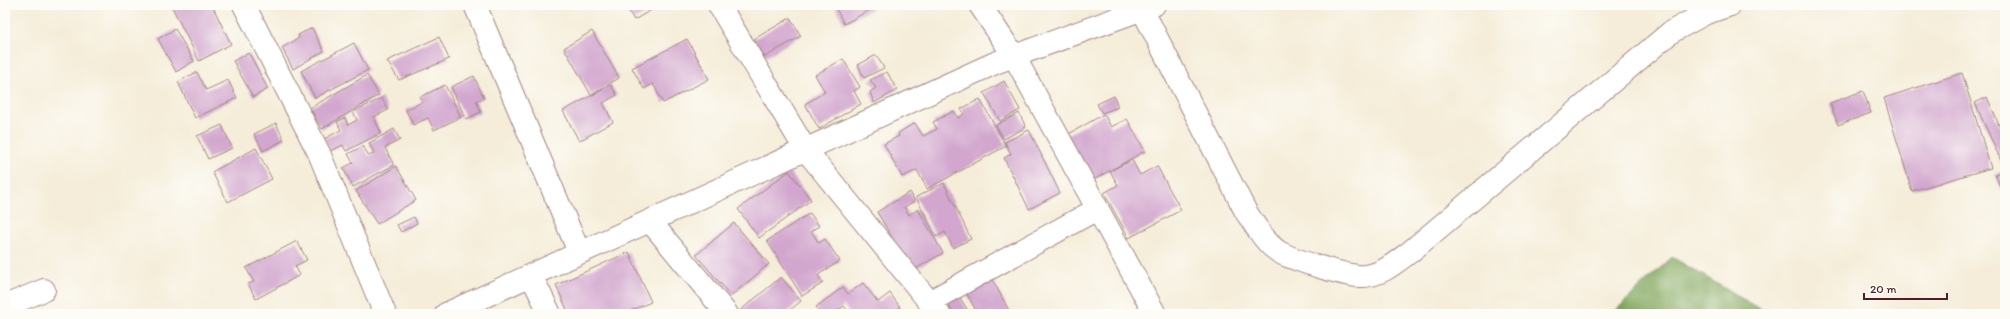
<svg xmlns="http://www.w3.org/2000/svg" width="2010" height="319" viewBox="0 0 2010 319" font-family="Itim,sans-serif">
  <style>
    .forest { fill: #80a65c; stroke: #656244 }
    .building { fill: #d2a6ce }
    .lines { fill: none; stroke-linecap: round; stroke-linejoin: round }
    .minor-casing { stroke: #a08682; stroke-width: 24 }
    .minor { stroke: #fff; stroke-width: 22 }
  </style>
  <rect width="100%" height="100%" fill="#fdfcf7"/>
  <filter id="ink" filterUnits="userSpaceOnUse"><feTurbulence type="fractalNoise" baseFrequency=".025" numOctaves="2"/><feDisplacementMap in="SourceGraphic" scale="8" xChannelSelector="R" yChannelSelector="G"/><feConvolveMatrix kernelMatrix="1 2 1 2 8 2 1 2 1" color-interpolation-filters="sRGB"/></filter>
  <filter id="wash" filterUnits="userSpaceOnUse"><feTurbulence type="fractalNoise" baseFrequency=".012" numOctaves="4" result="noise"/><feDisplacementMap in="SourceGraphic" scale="16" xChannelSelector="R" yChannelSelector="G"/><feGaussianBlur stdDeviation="0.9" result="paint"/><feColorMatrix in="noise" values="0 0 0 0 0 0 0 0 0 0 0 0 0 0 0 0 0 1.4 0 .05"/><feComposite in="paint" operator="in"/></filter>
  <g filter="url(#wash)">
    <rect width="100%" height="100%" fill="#f5edd9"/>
    <path class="forest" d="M1672 257 1768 314H1612Z"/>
    <g id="blocks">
      <path class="building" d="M171 5H212L231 44 199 61Z
        M625 5H660L634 20Z
        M834 5H879L844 24Z
        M790 18 801 36 765 57 754 39Z
        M312 28 324 51 293 69 282 48 299 38 298 35Z
        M175 29 194 61 176 72 158 39Z
        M592 31 619 78 591 95 564 48Z
        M439 37 449 59 399 80 387 61Z
        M687 39 709 79 663 103 653 84 644 89 632 68Z
        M354 43 368 70 315 98 301 71Z
        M249 53 268 89 253 97 233 61Z
        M876 55 884 68 864 78 858 65Z
        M843 59 860 87 854 91 861 104 819 129 805 104 825 92 815 75Z
        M197 72 206 90 228 80 237 98 195 118 178 82Z
        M887 72 897 90 874 103 870 92 876 88 870 80Z
        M1962 73 1991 168 1912 191 1884 98Z
        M367 75 379 95 322 129 310 108Z
        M474 76 484 98 476 101 481 112 466 119 451 87Z
        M1004 81 1020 110 1000 121 984 93Z
        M445 85 461 117 434 130 428 118 413 125 406 110 422 102 420 97Z
        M611 85 617 95 603 103 613 122 579 141 563 111Z
        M1863 91 1871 113 1838 125 1830 103Z
        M1114 96 1118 107 1102 113 1097 104Z
        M1987 97 2005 139V194H2003L1995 174 2005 170 1975 103Z
        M382 98 388 110 374 117 381 133 346 151 343 145 330 151 324 139 341 130 337 122 345 118 348 125 357 120 353 112Z
        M980 99 1006 146 927 189 917 170 902 177 884 144 899 136 898 133 915 123 923 136 937 129 933 122 954 111 958 118 964 114 961 109Z
        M1019 113 1026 127 1004 139 996 125Z
        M1104 114 1111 127 1127 119 1145 151 1093 180 1067 135Z
        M276 123 284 140 263 151 254 134Z
        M222 125 232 148 208 159 197 136Z
        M394 129 400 140 385 148 394 165 353 187 343 168 353 163 348 154 363 146 369 156 374 153 369 143Z
        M1029 130 1060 193 1029 209 1004 158 1011 154 1005 142Z
        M256 148 272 179 228 202 212 172Z
        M1132 160 1140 175 1157 166 1181 210 1129 238 1104 193 1118 185 1110 171Z
        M396 166 416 200 377 224 356 191Z
        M789 171 811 200 759 238 738 209Z
        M944 183 971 239 953 248 945 232 936 237 916 197Z
        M910 192 915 201 904 207 909 215 918 209 943 253 912 271 877 212Z
        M810 213 819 226 811 231 819 243 825 239 840 261 818 275 823 283 802 296 767 241Z
        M414 217 417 223 401 232 397 225Z
        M734 223 769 264 731 296 696 255Z
        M297 241 307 260 295 266 300 275 256 299 248 284 254 282 246 268Z
        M629 252 651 302 623 314H569L556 285Z
        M990 275 1011 314H978L964 289Z
        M781 277 801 301 785 314H736Z
        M863 283 878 302 890 293 900 307 891 314H850L844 306 833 314H822L816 307 843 287 848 294Z
        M957 293 970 314H954L945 300Z"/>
    </g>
  </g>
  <g filter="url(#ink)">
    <use href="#blocks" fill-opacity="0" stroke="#a08682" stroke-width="1"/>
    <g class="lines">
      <g class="minor-casing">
        <path id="minor" d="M244 5 319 153 385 314
          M475 5 579 252
          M719 5 805 149 939 314
          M980 5 1014 56 1155 314
          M1142 9 1246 212C1255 225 1265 243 1279 252 1291 259 1351 278 1364 276 1382 275 1396 262 1410 252L1671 32 1706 13 1730 5
          M650 221 727 314
          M531 275 550 314
          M929 302 1097 209
          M5 306 44 290
          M446 314 995 63 1154 5"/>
      </g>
      <use href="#minor" class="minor"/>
    </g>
  </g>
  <rect width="2010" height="319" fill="none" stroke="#fdfcf7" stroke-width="20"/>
  <path d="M1864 293v6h83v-6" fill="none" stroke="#4a1f2b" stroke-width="2"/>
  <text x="1870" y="293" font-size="12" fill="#4a1f2b" stroke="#fdfcf7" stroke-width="3" paint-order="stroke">20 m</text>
</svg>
